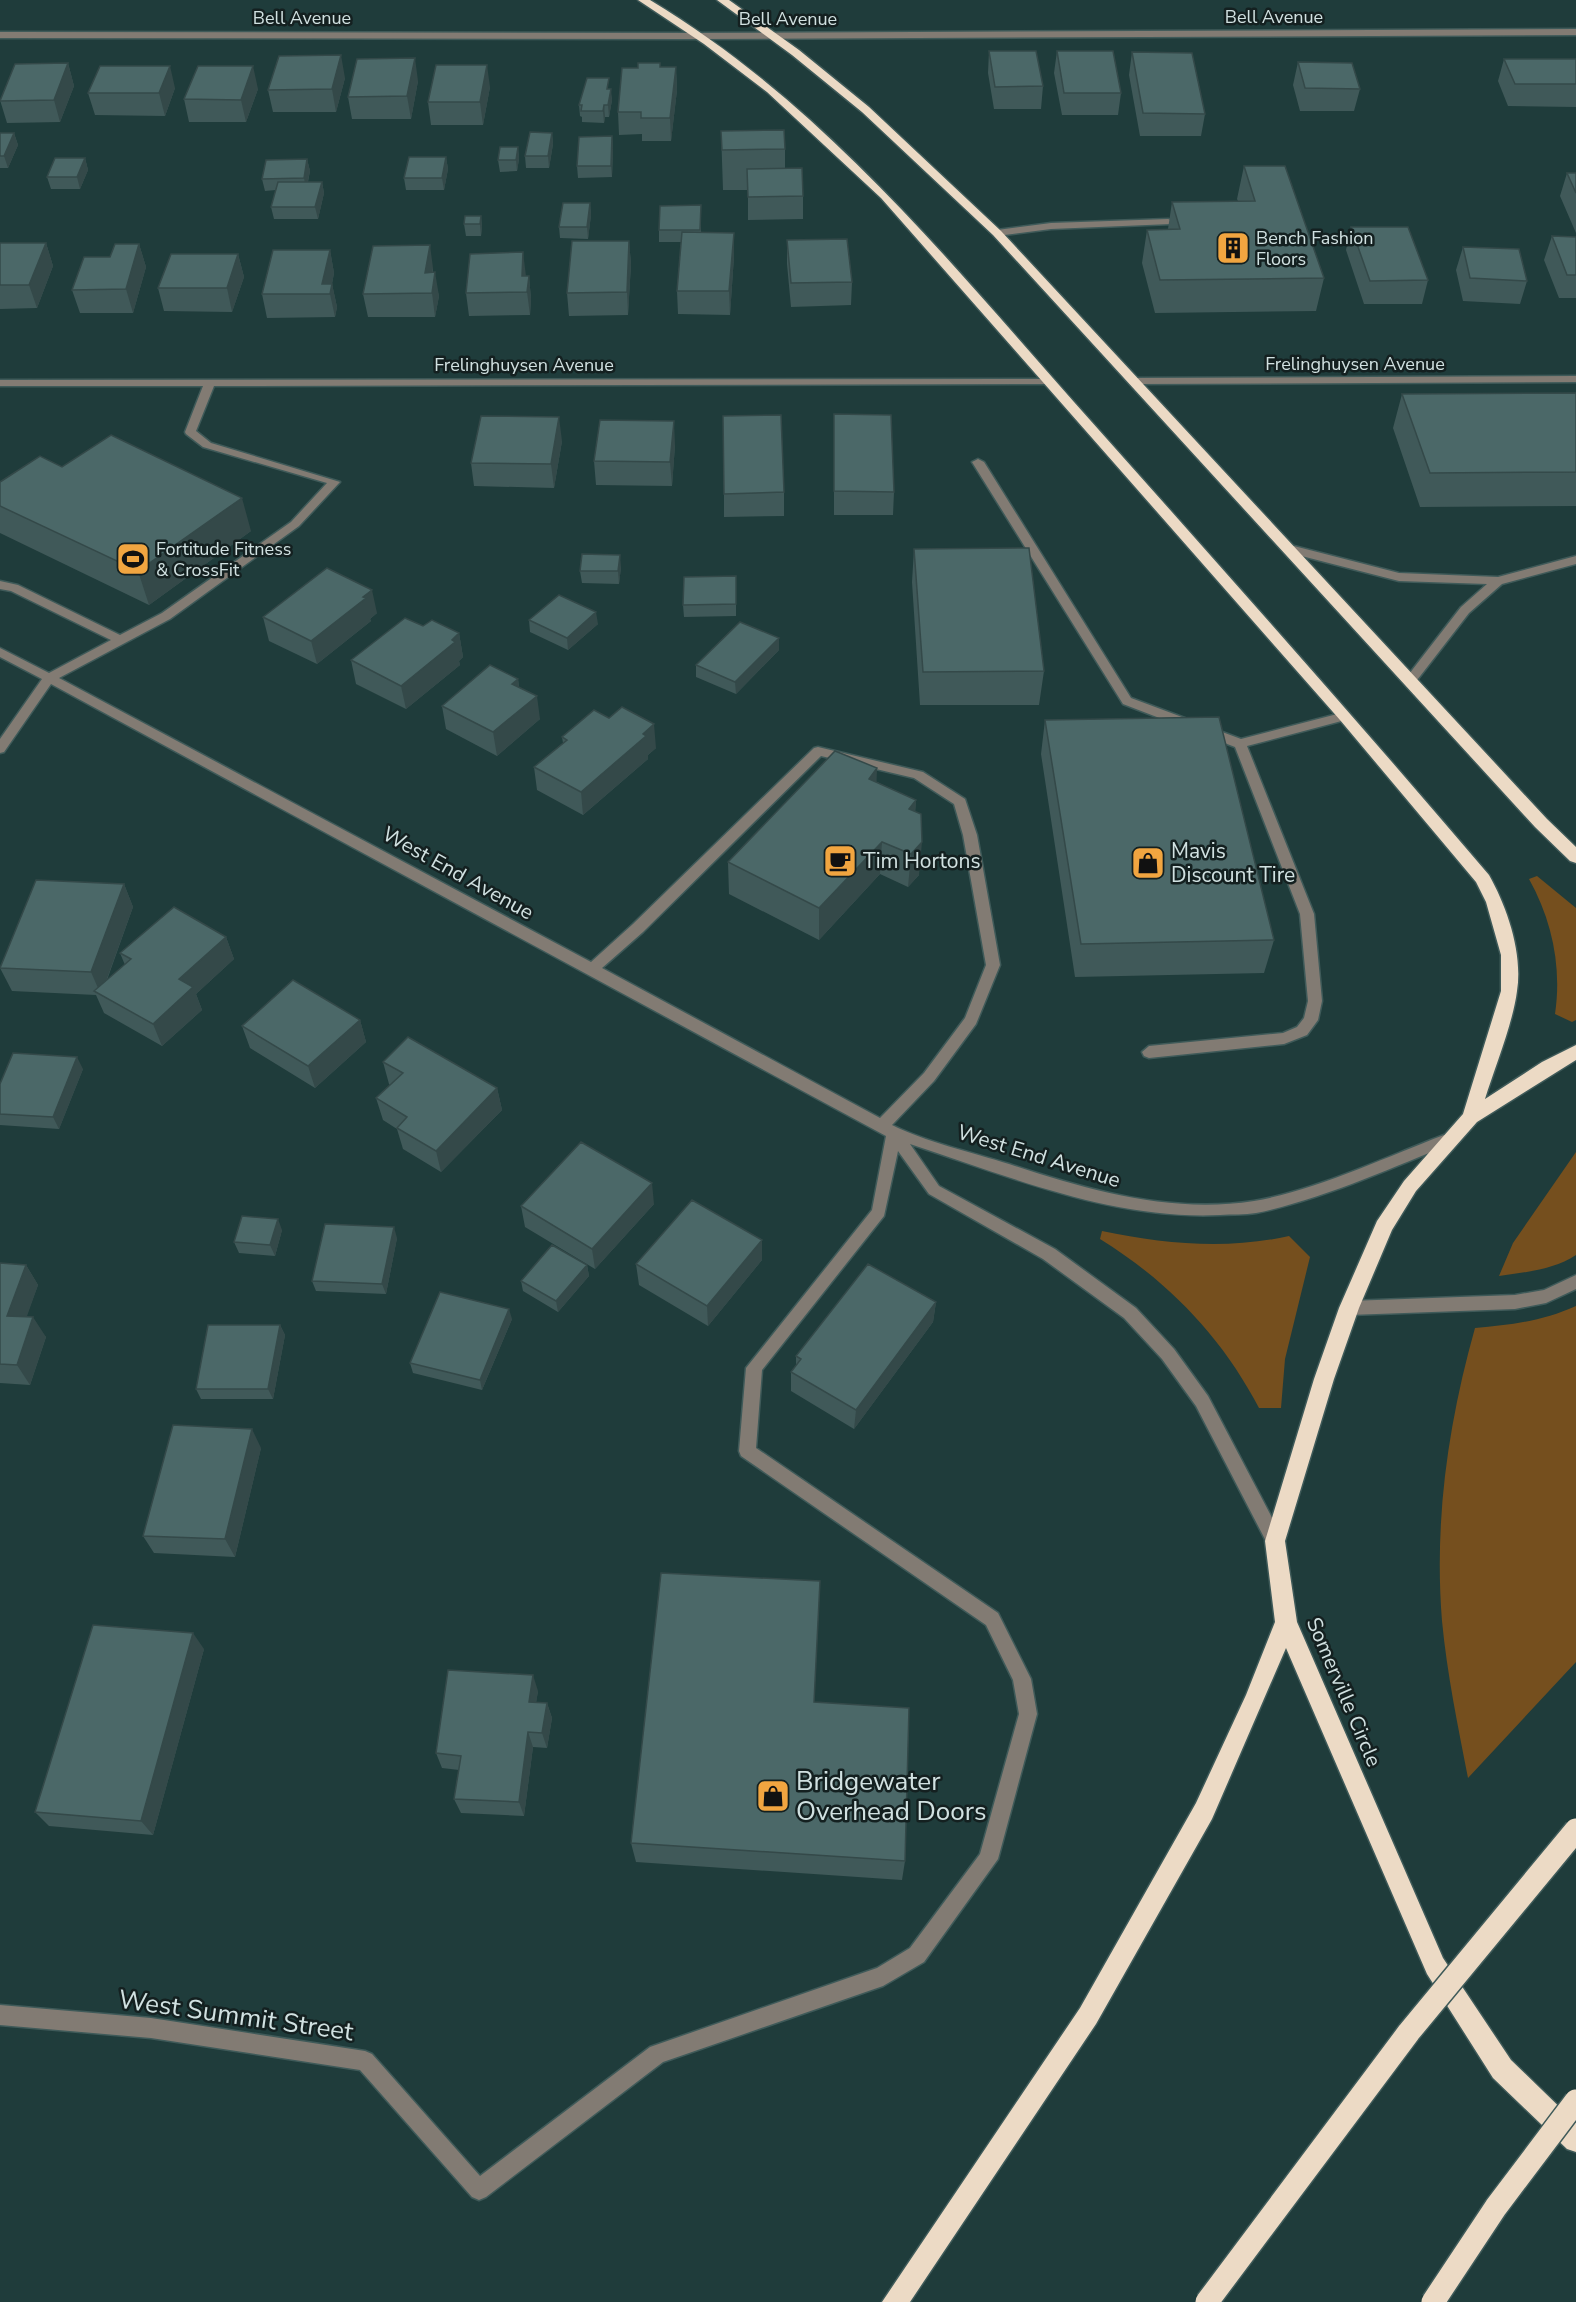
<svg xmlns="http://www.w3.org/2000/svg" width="1576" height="2302" viewBox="0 0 1576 2302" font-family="'Nunito Sans',sans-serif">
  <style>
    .green { fill: #754f1e }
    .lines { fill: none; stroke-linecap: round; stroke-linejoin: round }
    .minor-casing { stroke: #3f5a59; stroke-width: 3 }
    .highway-casing { stroke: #3f5a59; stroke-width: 3 }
    .minor { fill: #827b73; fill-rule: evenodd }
    .highway { fill: #ecdac5; fill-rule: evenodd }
    .highway-bridge-casing { stroke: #3f5a59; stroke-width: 26; stroke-linecap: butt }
    .highway-bridge { stroke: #ecdac5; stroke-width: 23 }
    .wall { fill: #405959 }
    .shaded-wall { fill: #344949 }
    .building { fill: #4b6868; stroke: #344949; stroke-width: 1.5 }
    .labels { text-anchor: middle; stroke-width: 5; stroke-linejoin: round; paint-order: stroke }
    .far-street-label { font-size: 18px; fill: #d1e1e1; stroke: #142020 }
    .far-poi-label { font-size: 18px; fill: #d1e1e1; stroke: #142020; text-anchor: start }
    .poi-label { font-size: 21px; fill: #d1e1e1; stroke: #142020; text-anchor: start }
    .street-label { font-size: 21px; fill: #d1e1e1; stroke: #142020 }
    .near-poi-label { font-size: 26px; fill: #d1e1e1; stroke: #142020; text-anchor: start }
    .near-street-label { font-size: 26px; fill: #d1e1e1; stroke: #142020 }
  </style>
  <rect width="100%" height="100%" fill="#1f3c3b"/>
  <path class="green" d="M1537 876 1576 908V1020L1572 1022 1555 1014C1562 967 1552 920 1529 879Z
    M1576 1152V1255C1553 1270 1526 1272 1499 1276L1513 1243Z
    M1102 1231C1164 1244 1227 1250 1289 1236L1310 1257 1285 1359 1281 1408H1259C1222 1337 1168 1281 1100 1239Z
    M1576 1306V1662L1468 1778C1458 1726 1447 1674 1442 1621 1434 1521 1448 1424 1475 1328 1511 1325 1543 1321 1576 1306Z"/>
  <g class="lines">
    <g class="minor-casing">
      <path id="minor" d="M1576 29V35L697 39 0 38V32L697 33Z
        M1168 219 1171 220V224L1051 229 997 236 992 233 997 230 1051 223Z
        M1576 376V382L1135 384 1130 381 1135 378Z
        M1053 379V383L1049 384 214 386 196 431 211 443 340 482 299 526 170 619 59 678 591 962 633 924 814 748 818 747 923 772 965 799 977 835 1000 965 976 1024 934 1081 892 1125C923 1141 974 1153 1009 1164 1088 1190 1170 1214 1254 1201 1314 1191 1386 1157 1444 1135H1454L1456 1139 1454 1143C1390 1168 1324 1199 1256 1213 1245 1215 1232 1214 1220 1215 1112 1220 1011 1177 910 1144L939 1186 1055 1249 1136 1308 1174 1349 1208 1396 1281 1535 1284 1541 1281 1547 1275 1549 1269 1547 1196 1406 1162 1359 1124 1318 1043 1259 929 1194 898 1151 884 1216 762 1370 756 1448 998 1613 1031 1679 1037 1714 998 1859 924 1962 883 1986 663 2062 486 2197 479 2200 472 2197 360 2070 151 2038 0 2025V2005L151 2018 365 2051 372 2054 480 2176 650 2047 877 1968 910 1948 980 1854 1019 1714 1013 1680 986 1625 741 1456 739 1451 746 1368 872 1210 886 1136 51 684 4 752 0 753V739L42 679 0 657V648L49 673 111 640 11 591 0 589V581L18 585 120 635 162 613 291 522 327 483 203 447 186 434 185 432 203 386H0V380ZM821 756 914 778 954 804 963 835 986 965 965 1018 924 1073 880 1118 602 968 643 932Z
        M978 459 984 462 1131 698 1241 739 1345 712 1351 716 1349 719 1247 746 1314 914 1322 1001 1318 1020 1307 1035 1284 1044 1149 1058 1144 1056 1142 1052 1149 1046 1283 1033 1297 1027 1304 1018 1308 1001 1300 914 1235 747 1123 704 972 462Z
        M1290 545 1399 573 1498 577 1576 556V564L1502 584 1469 613 1414 684 1410 685 1404 681 1406 678 1461 607 1487 584 1399 581 1286 552V546Z
        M1576 1275V1289L1546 1303 1515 1309 1349 1315 1343 1313 1341 1308 1343 1303 1349 1301 1515 1295 1544 1290Z"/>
    </g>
    <g class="highway-casing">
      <path id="highway" d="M638 0H650C820 102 944 255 1074 402 1213 558 1353 715 1489 875 1507 907 1523 953 1517 991 1513 1023 1495 1067 1485 1099L1542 1062 1576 1045V1060L1477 1122 1416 1191 1392 1230 1359 1308 1334 1379 1285 1541 1297 1622 1443 1958 1511 2060 1576 2123V2152L1567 2149 1493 2078 1427 1974 1286 1648 1212 1819 1096 2024 910 2302H882L1080 2008 1196 1803 1246 1695 1275 1622 1265 1541 1314 1379 1339 1308 1377 1221 1404 1181 1463 1114 1501 991V955L1486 902 1476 882 1340 720 881 198 767 92 704 44Z
        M717 0H729L799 50 869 107 1001 231 1547 819 1576 847V863L1570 861 1535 827 993 235 862 112 792 55Z"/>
    </g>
    <use href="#minor" class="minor"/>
    <use href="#highway" class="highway"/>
    <g class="highway-bridge-casing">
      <path id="highway-bridge" d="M1207 2302 1409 2032 1576 1830
        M1433 2302 1496 2207 1576 2101"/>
    </g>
    <use href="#highway-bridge" class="highway-bridge"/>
  </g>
  <path class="wall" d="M989 51 1043 86 1041 109H994L988 73Z
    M1057 51 1121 93 1118 115H1062L1054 73Z
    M1132 52 1205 114 1201 136H1140L1129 75Z
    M1504 59H1576V107L1508 106 1498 81Z
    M1298 62 1360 89 1354 111H1300L1293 85Z
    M68 63 74 86 60 122 7 123 0 100Z
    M660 67H676L677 90 671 141H642V134L619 135 618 112Z
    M345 78 336 112H273L268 90Z
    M418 81 411 119H352L348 97Z
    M490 87 483 125H431L428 102Z
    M175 88 165 116 95 115 88 93Z
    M258 89 246 122H189L184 99Z
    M610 89 612 100 609 117H605L604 123 582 122V117L580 116 579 105Z
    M721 131 785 149V168L803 196V219L748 220V190H723Z
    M0 133H14L18 145 8 168H0Z
    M552 133 553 144 549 168H526L525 156Z
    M612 136 613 148 612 177 578 178 577 166Z
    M518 147 519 159 517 171 500 172 498 160Z
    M446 157 448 169 444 190H406L404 178Z
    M85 158 88 170 80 189H51L47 177Z
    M307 159 310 171 308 182H322L324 193 318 219H274L271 207 276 190 265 191 262 179Z
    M1244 166 1324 278 1316 311 1155 313 1142 263 1147 230 1168 229 1172 202 1238 201 1237 199Z
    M1567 173H1576V233L1560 196Z
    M590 203 591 215 588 239 560 238 559 227Z
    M481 216 482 227 481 236H466L464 224Z
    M701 217V233H734V256L730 315 678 314 677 291 681 242H659V230Z
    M1351 227 1428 280 1422 304H1364L1346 250Z
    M1552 236 1576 237V298H1559L1544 260Z
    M787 240 852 282 851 305 791 307 787 264Z
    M629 241 631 264 628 315 569 316 567 293Z
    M0 243H46L53 266 37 308 0 309Z
    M139 244 146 267 133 313H80L72 290 110 257Z
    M1463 247 1527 281 1520 304 1463 301 1456 270Z
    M330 250 334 273 332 284 337 307 335 317 267 318 262 294Z
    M238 254 244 277 232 312 164 311 158 288Z
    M433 268V273L439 296 435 317H368L363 294Z
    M529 276 531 299 530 315 469 316 466 293Z
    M1576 393V506L1420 507 1393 428 1402 394Z
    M834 414 894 492 893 515H834Z
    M562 441 554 488 474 486 471 463Z
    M675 445 672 486 596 485 594 461Z
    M62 467 251 531 149 605 0 533V482Z
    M784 492V516L724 517V494Z
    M914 549 1044 671 1039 705H920L912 582Z
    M621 567 619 584 582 583 580 571Z
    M736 576V616L684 617 683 605Z
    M377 613 370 619 371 621 317 664 269 641 263 617Z
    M529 620 598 624 568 650 530 632Z
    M423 626 459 633 463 657 459 661 460 665 406 709 356 684 351 660Z
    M779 650 736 694 696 677V665Z
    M518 679 519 687 540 719 497 756 446 729 442 706Z
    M1045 720 1274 940 1264 973 1075 977 1041 754Z
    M562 737 656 748 648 755V759L583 815 537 790 534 767 563 743Z
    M877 782 916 800 915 812 919 875 908 887 880 874 819 940 729 894 728 862Z
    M124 884 133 907 107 980 125 965 120 953 226 937 234 959 196 994 202 1010 162 1046 104 1013 96 995 12 991 0 968Z
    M360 1020 366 1042 315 1088 250 1048 242 1026Z
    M383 1062 497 1088 502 1110 441 1172 403 1149 397 1129 383 1120 376 1098 390 1085 389 1084Z
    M83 1069 59 1129 0 1125V1084Z
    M654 1204 595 1269 525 1227 521 1206Z
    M282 1230 275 1256 239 1253 234 1242Z
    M397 1238 386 1294 316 1291 312 1281Z
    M762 1260 708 1326 639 1285 636 1264Z
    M0 1263 26 1265 38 1285 26 1317 46 1337 30 1385 0 1383Z
    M587 1265 589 1276 558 1312 523 1291 521 1281Z
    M936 1302 933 1322 854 1429 791 1391V1372L796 1366V1356Z
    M512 1319 482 1390 413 1373 410 1363Z
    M280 1325 285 1335 273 1399H201L196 1389Z
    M261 1448 235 1557 154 1553 143 1536Z
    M204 1649 153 1835 49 1826 35 1812Z
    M538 1691 536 1702 547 1703 552 1718 547 1748 533 1747 524 1816 461 1813 454 1799 459 1770 442 1768 436 1753Z
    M814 1702 905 1861 902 1880 636 1862 631 1843Z"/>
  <path class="shaded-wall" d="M341 55 345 78 336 112 332 89Z
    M415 58 418 81 411 119 407 96Z
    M68 63 74 86 60 122 54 100Z
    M487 65 490 87 483 125 480 102Z
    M170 66 175 88 165 116 159 93Z
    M253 66 258 89 246 122 241 100Z
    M676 67 677 90 671 141 670 118Z
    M611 89 612 100 609 117 608 105Z
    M604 105 605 117 604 123 603 111Z
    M14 133 18 145 8 168 4 156Z
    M552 133 553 144 549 168 548 156Z
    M612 136 613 148 612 177 611 166Z
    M518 147 519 159 517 171 516 160Z
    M446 157 448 169 444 190 442 178Z
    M85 158 88 170 80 189 77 177Z
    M307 159 310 171 306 189 304 178Z
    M322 182 324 193 318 219 315 207Z
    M590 203 591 215 588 239 587 227Z
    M481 216 482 227 481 236 480 224Z
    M734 233V256L730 315 729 291Z
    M629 241 631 264 628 315 627 292Z
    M46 243 53 266 37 308 29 285Z
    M139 244 146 267 133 313 126 289Z
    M430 245 433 268 429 294 425 273Z
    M330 250 334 273 330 294 322 284Z
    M523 252 526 276H522Z
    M238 254 244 277 232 312 227 288Z
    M435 272 439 296 435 317 432 293Z
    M529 276 531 299 530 315 527 292Z
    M332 284 337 307 335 317 330 294Z
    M559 417 562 441 554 488 551 464Z
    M674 421 675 445 672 486 670 462Z
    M242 498 251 531 149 605 138 571Z
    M620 555 621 567 619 584 618 571Z
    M372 590 377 613 370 619 371 621 317 664 311 641Z
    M596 612 598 624 568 650 567 638Z
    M459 633 463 657 459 661 460 665 406 709 401 686Z
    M779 638V650L736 694 735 682Z
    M518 679 521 703 512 684Z
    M537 696 540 719 497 756 493 732Z
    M654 724 656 748 648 755V759L583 815 581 792Z
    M877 768 876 801 869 779Z
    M916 800 914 832 909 809Z
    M882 842 880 874 819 940V908Z
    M922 842 919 875 908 887 911 854Z
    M124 884 133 907 101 995 91 972Z
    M226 937 234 959 196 994 202 1010 162 1046 153 1024 179 979Z
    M360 1020 366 1042 315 1088 308 1066Z
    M77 1057 83 1069 59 1129 53 1117Z
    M497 1088 502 1110 441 1172 436 1151Z
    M652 1183 654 1204 595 1269 592 1249Z
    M278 1219 282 1230 275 1256 270 1245Z
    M394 1227 397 1238 386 1294 382 1284Z
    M762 1240V1260L708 1326 707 1306Z
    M26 1265 38 1285 20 1336 7 1316Z
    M587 1265 589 1276 558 1312 556 1301Z
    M936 1302 933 1322 854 1429 856 1410Z
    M509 1309 512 1319 482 1390 480 1380Z
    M33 1317 46 1337 30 1385 17 1365Z
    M280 1325 285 1335 273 1399 268 1389Z
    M252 1429 261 1448 235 1557 225 1539Z
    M193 1633 204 1649 153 1835 141 1821Z
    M533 1675 538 1691 534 1717 529 1702Z
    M547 1703 552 1718 547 1748 542 1733Z
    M528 1732 533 1747 524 1816 519 1802Z"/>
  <path class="building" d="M989 51H1036L1043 86 995 87Z
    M1057 51H1113L1121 93H1064Z
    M1132 52 1192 53 1205 114 1143 113Z
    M341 55 332 89 268 90 279 56Z
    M415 58 407 96 348 97 357 59Z
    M1504 59H1576V84H1515Z
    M1298 62 1352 63 1360 89 1305 88Z
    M68 63 54 100 0 101 15 64Z
    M638 63H660V67H676L670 118H641V112H618L622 68H638Z
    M436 65H487L480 102H428Z
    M100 66H170L159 93H88Z
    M198 66H253L241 100 184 99Z
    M587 78H609L607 89H611L608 105H604L603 111H581L582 105H579Z
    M784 130 785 149 722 150 721 131Z
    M530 132 552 133 548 156H525Z
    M0 133H14L4 156H0Z
    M612 136 611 166H577L579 137Z
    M500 147H518L516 160H498Z
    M409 157H446L442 178H404Z
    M55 158H85L77 177H47Z
    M307 159 304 178 262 179 266 160Z
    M1244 166H1285L1324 278 1160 280 1147 230 1180 229 1172 202 1255 201Z
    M802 168 803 196 748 197 747 169Z
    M1567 173H1576V193Z
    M278 182H322L315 207H271Z
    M563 203H590L587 227H559Z
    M701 205 700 230H659L660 206Z
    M465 216H481L480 224H464Z
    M1351 227H1408L1428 280 1370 281Z
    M682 232 734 233 729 291H677Z
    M1552 236 1576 237V275H1567Z
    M847 239 852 282 791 283 787 240Z
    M572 241H629L627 292 567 293Z
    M0 243H46L29 285H0Z
    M115 244H139L126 289 72 290 84 257H110Z
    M430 245 425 273 435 272 432 293 363 294 373 246Z
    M1463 247 1519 249 1527 281 1470 278Z
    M273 250H330L322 284H332L330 294H262Z
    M523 252 522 276H529L527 292 466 293 470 254Z
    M171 254H238L227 288H158Z
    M1576 393V472L1430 473 1402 394Z
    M834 414 891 415 894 492 834 491Z
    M781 415 784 492 724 494 723 416Z
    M481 416 559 417 551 464 471 463Z
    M600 420 674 421 670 462 594 461Z
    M111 435 242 498 138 571 0 506V482L40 456 62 467Z
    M1029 548 1044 671 923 672 914 549Z
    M582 554 620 555 618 571H580Z
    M327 568 372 590 363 597 366 598 311 641 263 617Z
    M736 576V604L683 605 684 577Z
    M559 595 596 612 567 638 529 620Z
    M405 618 423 626 432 620 459 633 452 640 455 642 401 686 351 660Z
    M740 622 779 638 735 682 696 665Z
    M490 665 518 679 512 684 537 696 493 732 442 706Z
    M622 707 654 724 643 734 646 736 581 792 534 767 567 740 562 737 594 710 609 718Z
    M1219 717 1274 940 1081 944 1045 720Z
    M835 751 877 768 869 779 916 800 909 809 921 814 922 842 911 854 882 842 819 908 728 862Z
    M36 880 124 884 91 972 0 968Z
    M174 907 226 937 179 979 193 987 153 1024 94 991 131 959 120 953Z
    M293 980 360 1020 308 1066 242 1026Z
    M408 1037 497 1088 436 1151 397 1128 407 1117 376 1098 403 1073 383 1062Z
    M13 1053 77 1057 53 1117 0 1114V1084Z
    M581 1142 652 1183 592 1249 521 1206Z
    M692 1200 762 1240 707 1306 636 1264Z
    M242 1216 278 1219 270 1245 234 1242Z
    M325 1224 394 1227 382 1284 312 1281Z
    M552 1245 587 1265 556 1301 521 1281Z
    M0 1263 26 1265 7 1316 33 1317 17 1365 0 1364Z
    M868 1264 936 1302 856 1410 791 1372 801 1359 796 1356Z
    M440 1292 509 1309 480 1380 410 1363Z
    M208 1325H280L268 1389H196Z
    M173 1425 252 1429 225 1539 143 1536Z
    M661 1573 820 1581 814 1702 909 1708 905 1861 631 1843Z
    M93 1625 193 1633 141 1821 35 1812Z
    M448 1670 533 1675 529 1702 547 1703 542 1733 528 1732 519 1802 454 1799 461 1756 436 1753Z"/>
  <defs>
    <g id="building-square" transform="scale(1.725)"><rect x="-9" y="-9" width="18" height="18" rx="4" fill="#f1a540" stroke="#142020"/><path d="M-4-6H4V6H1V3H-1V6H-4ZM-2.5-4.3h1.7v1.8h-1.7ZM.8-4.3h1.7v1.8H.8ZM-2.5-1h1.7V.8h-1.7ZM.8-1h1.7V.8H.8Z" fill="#111"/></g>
    <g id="stadium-square" transform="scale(1.725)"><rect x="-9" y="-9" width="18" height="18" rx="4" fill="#f1a540" stroke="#142020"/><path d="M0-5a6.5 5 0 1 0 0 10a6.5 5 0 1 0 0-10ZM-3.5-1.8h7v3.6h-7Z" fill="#111"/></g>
    <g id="cafe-square" transform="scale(1.725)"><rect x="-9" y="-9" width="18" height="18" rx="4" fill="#f1a540" stroke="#142020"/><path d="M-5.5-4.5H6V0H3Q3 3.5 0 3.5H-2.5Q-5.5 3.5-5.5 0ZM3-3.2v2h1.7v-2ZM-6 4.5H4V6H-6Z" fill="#111"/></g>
    <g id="shop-square" transform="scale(1.725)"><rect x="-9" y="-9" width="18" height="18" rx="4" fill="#f1a540" stroke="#142020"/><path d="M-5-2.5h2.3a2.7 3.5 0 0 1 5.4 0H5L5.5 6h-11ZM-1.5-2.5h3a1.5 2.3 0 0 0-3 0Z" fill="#111"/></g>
  </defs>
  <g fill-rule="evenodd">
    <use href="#building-square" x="1233" y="248"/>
    <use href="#stadium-square" x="133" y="559"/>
    <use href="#cafe-square" x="840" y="861"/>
    <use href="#shop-square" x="1148" y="863"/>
    <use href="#shop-square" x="773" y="1796"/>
  </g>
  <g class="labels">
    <g class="far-street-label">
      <text x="1274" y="23">Bell Avenue</text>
      <text x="302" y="24">Bell Avenue</text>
      <text x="788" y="25">Bell Avenue</text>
      <text x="1355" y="370">Frelinghuysen Avenue</text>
      <text x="524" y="371">Frelinghuysen Avenue</text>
    </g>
    <g class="far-poi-label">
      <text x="1256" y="244">Bench Fashion<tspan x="1256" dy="21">Floors</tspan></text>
      <text x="156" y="555">Fortitude Fitness<tspan x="156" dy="21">&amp; CrossFit</tspan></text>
    </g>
    <g class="poi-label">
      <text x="1171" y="858">Mavis<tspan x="1171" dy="24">Discount Tire</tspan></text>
      <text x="863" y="868">Tim Hortons</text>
    </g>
    <g class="street-label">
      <text transform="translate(458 873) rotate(29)" y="7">West End Avenue</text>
      <text transform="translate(1039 1156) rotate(17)" y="7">West End Avenue</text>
      <text transform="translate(1344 1692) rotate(67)" y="7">Somerville Circle</text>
    </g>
    <g class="near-poi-label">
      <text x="796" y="1790">Bridgewater<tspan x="796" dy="30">Overhead Doors</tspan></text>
    </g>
    <g class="near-street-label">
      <text transform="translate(236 2015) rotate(8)" y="9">West Summit Street</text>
    </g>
  </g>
</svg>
